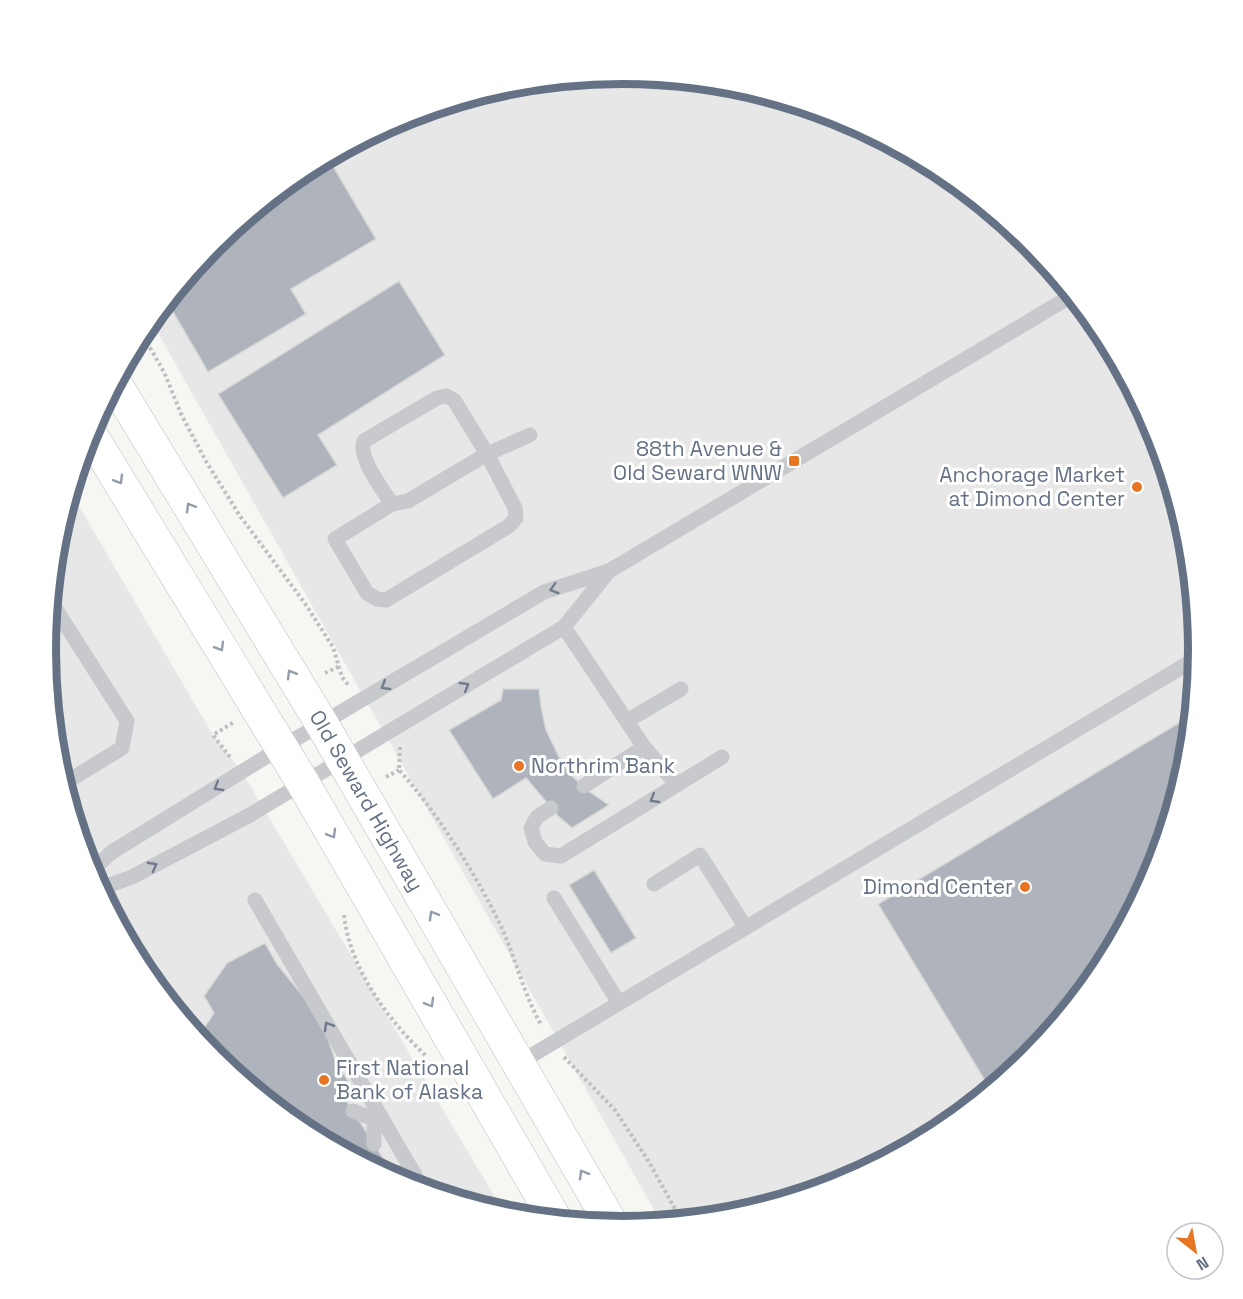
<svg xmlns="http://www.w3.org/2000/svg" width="1243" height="1299" viewBox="0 0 1243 1299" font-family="'Space Grotesk',sans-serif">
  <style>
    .built { fill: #e7e7e7 }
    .building { fill: #afb4bc; stroke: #d8d8d6; stroke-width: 1.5 }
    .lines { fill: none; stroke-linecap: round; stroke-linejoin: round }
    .secondary-casing { stroke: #b9bcc1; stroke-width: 34 }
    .path { stroke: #bebfc2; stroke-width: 4; stroke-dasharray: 3 3; stroke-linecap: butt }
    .lane { stroke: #c7c9cd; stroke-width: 15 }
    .secondary { stroke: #fff; stroke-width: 33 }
    .oneway { stroke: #939caa }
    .oneway2 { stroke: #6f7a8c }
    .poi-dot { fill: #e67624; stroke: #fff; stroke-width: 2 }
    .labels { text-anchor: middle; stroke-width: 6; stroke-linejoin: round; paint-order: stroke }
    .poi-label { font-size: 21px; fill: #657185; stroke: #fff; text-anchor: end }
    .street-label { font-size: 21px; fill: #657185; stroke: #fff }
    .rim { fill: none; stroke: #657185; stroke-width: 8 }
  </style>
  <rect width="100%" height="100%" fill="#f6f7f3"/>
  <path class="built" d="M622 73 734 84 842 117 942 170 1029 242 1101 330 1154 429 1187 537 1198 649 1187 762 1154 870 1101 970 1029 1057 941 1129 842 1182 734 1215 661 1222 150 319 214 242 302 170 401 117 509 84Z
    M70 491 213 735 242 772 505 1214 401 1182 301 1129 214 1057 142 969 89 870 56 762 45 649 56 537Z"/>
  <path class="building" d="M333 166 376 239 291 289 306 314 208 372 166 300 214 242 238 222Z
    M399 281 445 355 318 435 337 465 283 498 218 394Z
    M503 689H539L541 706 546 730 559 757 572 776 590 792 609 805 572 828 558 816 526 778 493 799 449 730 501 700Z
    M1192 715 1187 762 1154 870 1101 970 1029 1057 990 1089 878 904Z
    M594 870 636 938 611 953 569 885Z
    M265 943 277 964 312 1007 325 1029 335 1060 352 1087 342 1094 392 1172 387 1175 324 1141 311 1120 299 1127 217 1060 220 1055 198 1037 214 1013 204 996 227 963Z"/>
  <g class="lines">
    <g class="secondary-casing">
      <g id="secondary">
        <path id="s1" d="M114 382 322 724 612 1225"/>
        <path d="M88 430 303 783 555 1219"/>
      </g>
    </g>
    <path class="path" d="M141 332 164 372 182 416 207 463 240 516 304 602 333 647 342 677 349 686
      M325 673 340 666
      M400 747 399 770C437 812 475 873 500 924 516 958 523 994 542 1026
      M230 757 213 735 234 722
      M386 777 399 770
      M344 915C350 969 388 1020 426 1056
      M564 1057 615 1110 649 1162 681 1220"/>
    <path class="lane" d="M392 504C383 490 357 457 364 441L437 398 446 396 454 400 487 454 515 508 516 518 509 526 386 600 377 599 367 593 335 539 392 504 408 501 487 454 530 435
      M50 603 55 608 127 721 122 748 63 784
      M564 627 644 747 677 785
      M627 721 681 689
      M584 786 644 747
      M551 808 537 817 531 828 535 842 545 854 561 856 722 757
      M90 872 112 852 282 747 544 592 609 571 1073 295
      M654 884 700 855 746 928
      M99 889 132 877 250 815 564 627 609 571
      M554 898 619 1003
      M255 900 423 1189
      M519 1063 1197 658
      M353 1111 374 1119V1144
      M318 1138V1132
      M393 1178 410 1167"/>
    <use href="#secondary" class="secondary"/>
  </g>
  <defs><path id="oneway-chevron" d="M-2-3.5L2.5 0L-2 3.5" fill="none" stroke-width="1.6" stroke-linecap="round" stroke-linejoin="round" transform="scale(1.5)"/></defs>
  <g class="oneway">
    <use href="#oneway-chevron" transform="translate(119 480) rotate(59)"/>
    <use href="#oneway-chevron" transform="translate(190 507) rotate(-121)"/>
    <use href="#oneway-chevron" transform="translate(220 647) rotate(59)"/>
    <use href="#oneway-chevron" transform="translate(291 674) rotate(-121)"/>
    <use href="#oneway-chevron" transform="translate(332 834) rotate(60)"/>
    <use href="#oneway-chevron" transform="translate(433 915) rotate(-120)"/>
    <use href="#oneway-chevron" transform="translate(430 1003) rotate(60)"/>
    <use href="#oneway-chevron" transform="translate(583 1174) rotate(-120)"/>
  </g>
  <g class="oneway2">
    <use href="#oneway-chevron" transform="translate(554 589) rotate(163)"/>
    <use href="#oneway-chevron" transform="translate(385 686) rotate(149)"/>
    <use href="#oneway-chevron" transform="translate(465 686) rotate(-31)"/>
    <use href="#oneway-chevron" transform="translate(218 787) rotate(149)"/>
    <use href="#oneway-chevron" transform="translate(654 799) rotate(149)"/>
    <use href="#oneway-chevron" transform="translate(153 866) rotate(-28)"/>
    <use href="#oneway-chevron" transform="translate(328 1026) rotate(-120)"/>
  </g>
  <g class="poi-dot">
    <rect x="788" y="455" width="12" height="12" rx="3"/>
    <circle cx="1137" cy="487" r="6"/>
    <circle cx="519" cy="766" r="6"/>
    <circle cx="1025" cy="887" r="6"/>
    <circle cx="324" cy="1080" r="6"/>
  </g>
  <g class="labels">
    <g class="poi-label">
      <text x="782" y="456">88th Avenue &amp;<tspan x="782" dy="24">Old Seward WNW</tspan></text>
      <text x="1125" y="482">Anchorage Market<tspan x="1125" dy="24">at Dimond Center</tspan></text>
      <text x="531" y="773" text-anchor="start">Northrim Bank</text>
      <text x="1013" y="894">Dimond Center</text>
      <text x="336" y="1075" text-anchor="start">First National<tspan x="336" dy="24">Bank of Alaska</tspan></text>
    </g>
    <g class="street-label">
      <text dy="7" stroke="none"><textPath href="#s1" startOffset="489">Old Seward Highway</textPath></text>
    </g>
  </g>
  <path d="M0 0H1243V1299H0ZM56 650a566 566 0 1 1 1132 0a566 566 0 1 1-1132 0Z" fill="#fff" fill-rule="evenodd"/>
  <path class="rim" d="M56 650a566 566 0 1 1 1132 0a566 566 0 1 1-1132 0Z"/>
  <g transform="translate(1195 1251) rotate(149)"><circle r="28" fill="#ffffff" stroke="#c1c6ce" stroke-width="1.5"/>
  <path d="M0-4.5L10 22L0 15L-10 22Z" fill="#e67624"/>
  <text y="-9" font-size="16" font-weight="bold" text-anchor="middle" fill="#657185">N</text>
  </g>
</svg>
